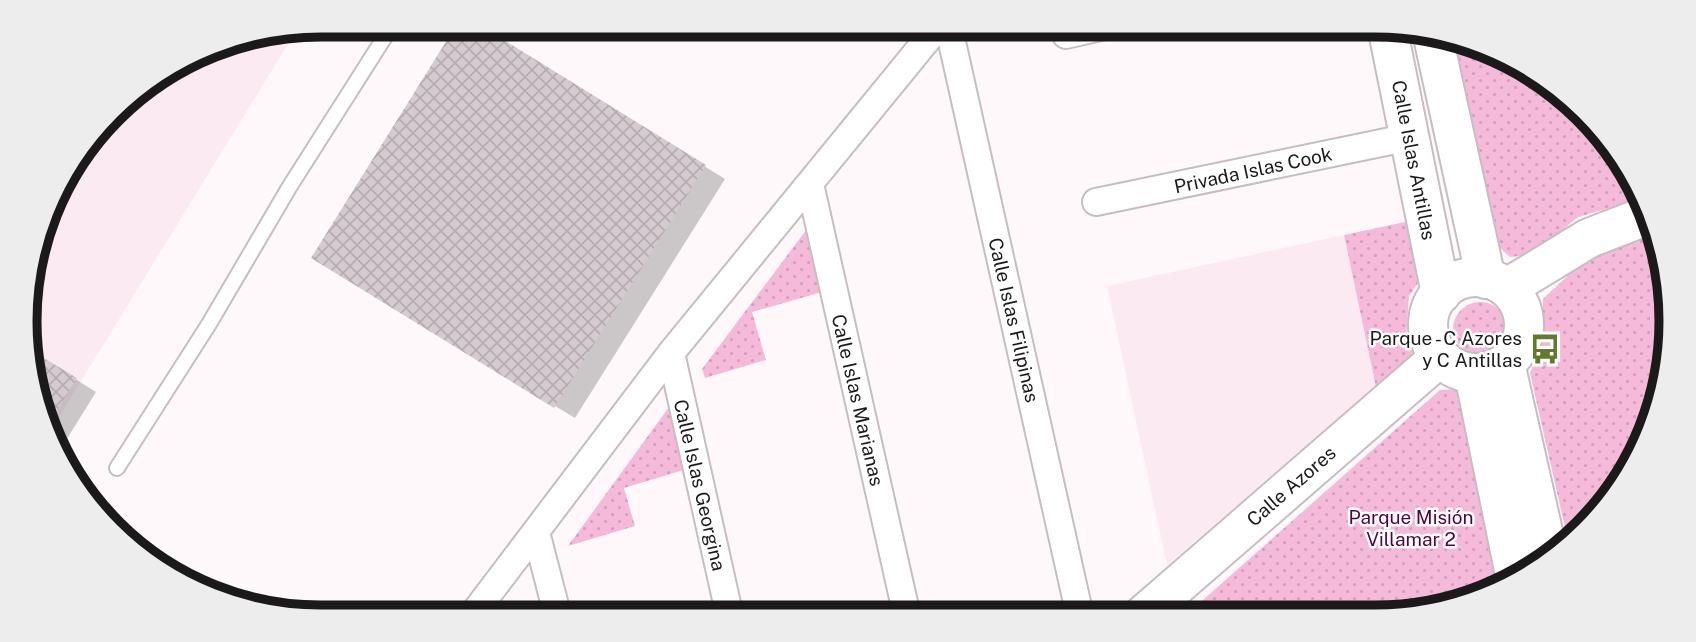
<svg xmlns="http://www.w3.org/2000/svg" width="1696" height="642" viewBox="0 0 1696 642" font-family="'Public Sans',sans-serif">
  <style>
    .built { fill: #fceaf3 }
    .park { fill: url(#park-dots) }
    .shadow { fill: #0003 }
    .building { fill: url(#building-cross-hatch) }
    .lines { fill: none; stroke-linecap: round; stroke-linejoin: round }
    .lane-casing { stroke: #c7bdc2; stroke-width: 18 }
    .street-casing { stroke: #c7bdc2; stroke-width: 30 }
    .secondary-casing { stroke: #c7bdc2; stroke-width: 42 }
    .lane { stroke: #fff; stroke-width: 14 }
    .street { stroke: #fff; stroke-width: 26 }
    .secondary { stroke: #fff; stroke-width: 38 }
    .labels { text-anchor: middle; stroke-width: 5; stroke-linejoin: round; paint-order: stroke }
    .street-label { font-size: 19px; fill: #1c191b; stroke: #fff }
    .poi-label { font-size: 19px; fill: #1c191b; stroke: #fff; text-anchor: end }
    .park-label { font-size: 19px; fill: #55013b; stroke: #fff }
    .rim { fill: none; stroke: #1c191b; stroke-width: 9 }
  </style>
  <defs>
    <pattern id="park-dots" width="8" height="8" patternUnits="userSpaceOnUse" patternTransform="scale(1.75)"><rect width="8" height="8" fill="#f5bada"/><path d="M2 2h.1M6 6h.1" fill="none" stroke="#d19fba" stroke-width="1.8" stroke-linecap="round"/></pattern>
    <pattern id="building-cross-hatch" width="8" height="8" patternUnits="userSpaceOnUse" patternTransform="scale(1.75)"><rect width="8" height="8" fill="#d4cacf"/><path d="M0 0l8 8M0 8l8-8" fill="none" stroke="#b5adb1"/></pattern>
  </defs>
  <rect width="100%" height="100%" fill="#fef8fb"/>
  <path class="built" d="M298 28 51 430 30 379 27 282 64 173 126 98 225 40Z
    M1344 235 1376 387 1167 565 1107 286Z"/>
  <path class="park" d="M1452 35 1556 86 1623 163 1631 202 1578 217 1532 255 1510 257 1497 245Z
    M1419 219 1429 267 1409 296 1406 338 1414 355 1376 387 1344 235Z
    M810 225 829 290 752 312 766 360 705 378 702 369Z
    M1653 234 1669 283 1661 398 1622 485 1569 545 1530 373 1543 340V299L1578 266 1633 238Z
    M1453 329a27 27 0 1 1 54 0a27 27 0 1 1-54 0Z
    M1460 389 1506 587 1414 615H1186L1440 390Z
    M669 407 687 469 624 488 635 526 568 546Z"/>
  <path class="shadow" d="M484 29 725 179 575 418 555 406Z
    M29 350 96 392 60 450 30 379Z"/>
  <path class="building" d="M457 24H478L706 165 554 408 311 258Z
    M29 349 77 378 49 424 30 379Z"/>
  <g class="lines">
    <g class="lane-casing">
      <path id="lane" d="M117 468 209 324 290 186 393 24"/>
    </g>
    <g class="street-casing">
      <path id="street" d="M948 24 1080 616
        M1066 35 1114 24
        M810 184 907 616
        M1096 202 1410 137
        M671 353 730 617
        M536 532 558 617
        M471 617 671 353 940 24"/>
    </g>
    <g class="secondary-casing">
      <path id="secondary" d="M1387 26 1441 294
        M1432 32 1486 279
        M1428 325a48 48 0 1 1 96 0a48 48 0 1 1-96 0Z
        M1507 288 1589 238 1646 216
        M1505 363 1549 558
        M1474 374 1516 580
        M1142 616 1440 357"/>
    </g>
    <use href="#lane" class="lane"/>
    <use href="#street" class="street"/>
    <use href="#secondary" class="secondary"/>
  </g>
  <defs>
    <g id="bus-bare" transform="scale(2.415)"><path d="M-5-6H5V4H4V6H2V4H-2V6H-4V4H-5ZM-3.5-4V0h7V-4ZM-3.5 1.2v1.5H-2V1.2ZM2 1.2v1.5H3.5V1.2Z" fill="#617a2d" stroke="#fff" stroke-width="2.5" paint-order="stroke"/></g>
  </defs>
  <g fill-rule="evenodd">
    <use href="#bus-bare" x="1545" y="349"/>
  </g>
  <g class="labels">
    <g class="street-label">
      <text transform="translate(1414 160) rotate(79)" y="7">Calle Islas Antillas</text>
      <text transform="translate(1253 170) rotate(-12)" y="7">Privada Islas Cook</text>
      <text transform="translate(1014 320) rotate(77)" y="7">Calle Islas Filipinas</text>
      <text transform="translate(858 400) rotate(77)" y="7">Calle Islas Marianas</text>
      <text transform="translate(700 485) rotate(77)" y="7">Calle Islas Georgina</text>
      <text transform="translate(1291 486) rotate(-41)" y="7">Calle Azores</text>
    </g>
    <g class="poi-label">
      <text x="1522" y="345">Parque - C Azores<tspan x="1522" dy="22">y C Antillas</tspan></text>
    </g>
    <g class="park-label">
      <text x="1411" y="524">Parque Misión<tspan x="1411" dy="22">Villamar 2</tspan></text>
    </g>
  </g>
  <path d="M0 0H1696V642H0ZM321 37H1375A284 284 0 0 1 1659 321V321A284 284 0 0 1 1375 605H321A284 284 0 0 1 37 321V321A284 284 0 0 1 321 37Z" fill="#ededed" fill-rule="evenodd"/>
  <path class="rim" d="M321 37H1375A284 284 0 0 1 1659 321V321A284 284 0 0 1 1375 605H321A284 284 0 0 1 37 321V321A284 284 0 0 1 321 37Z"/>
</svg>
